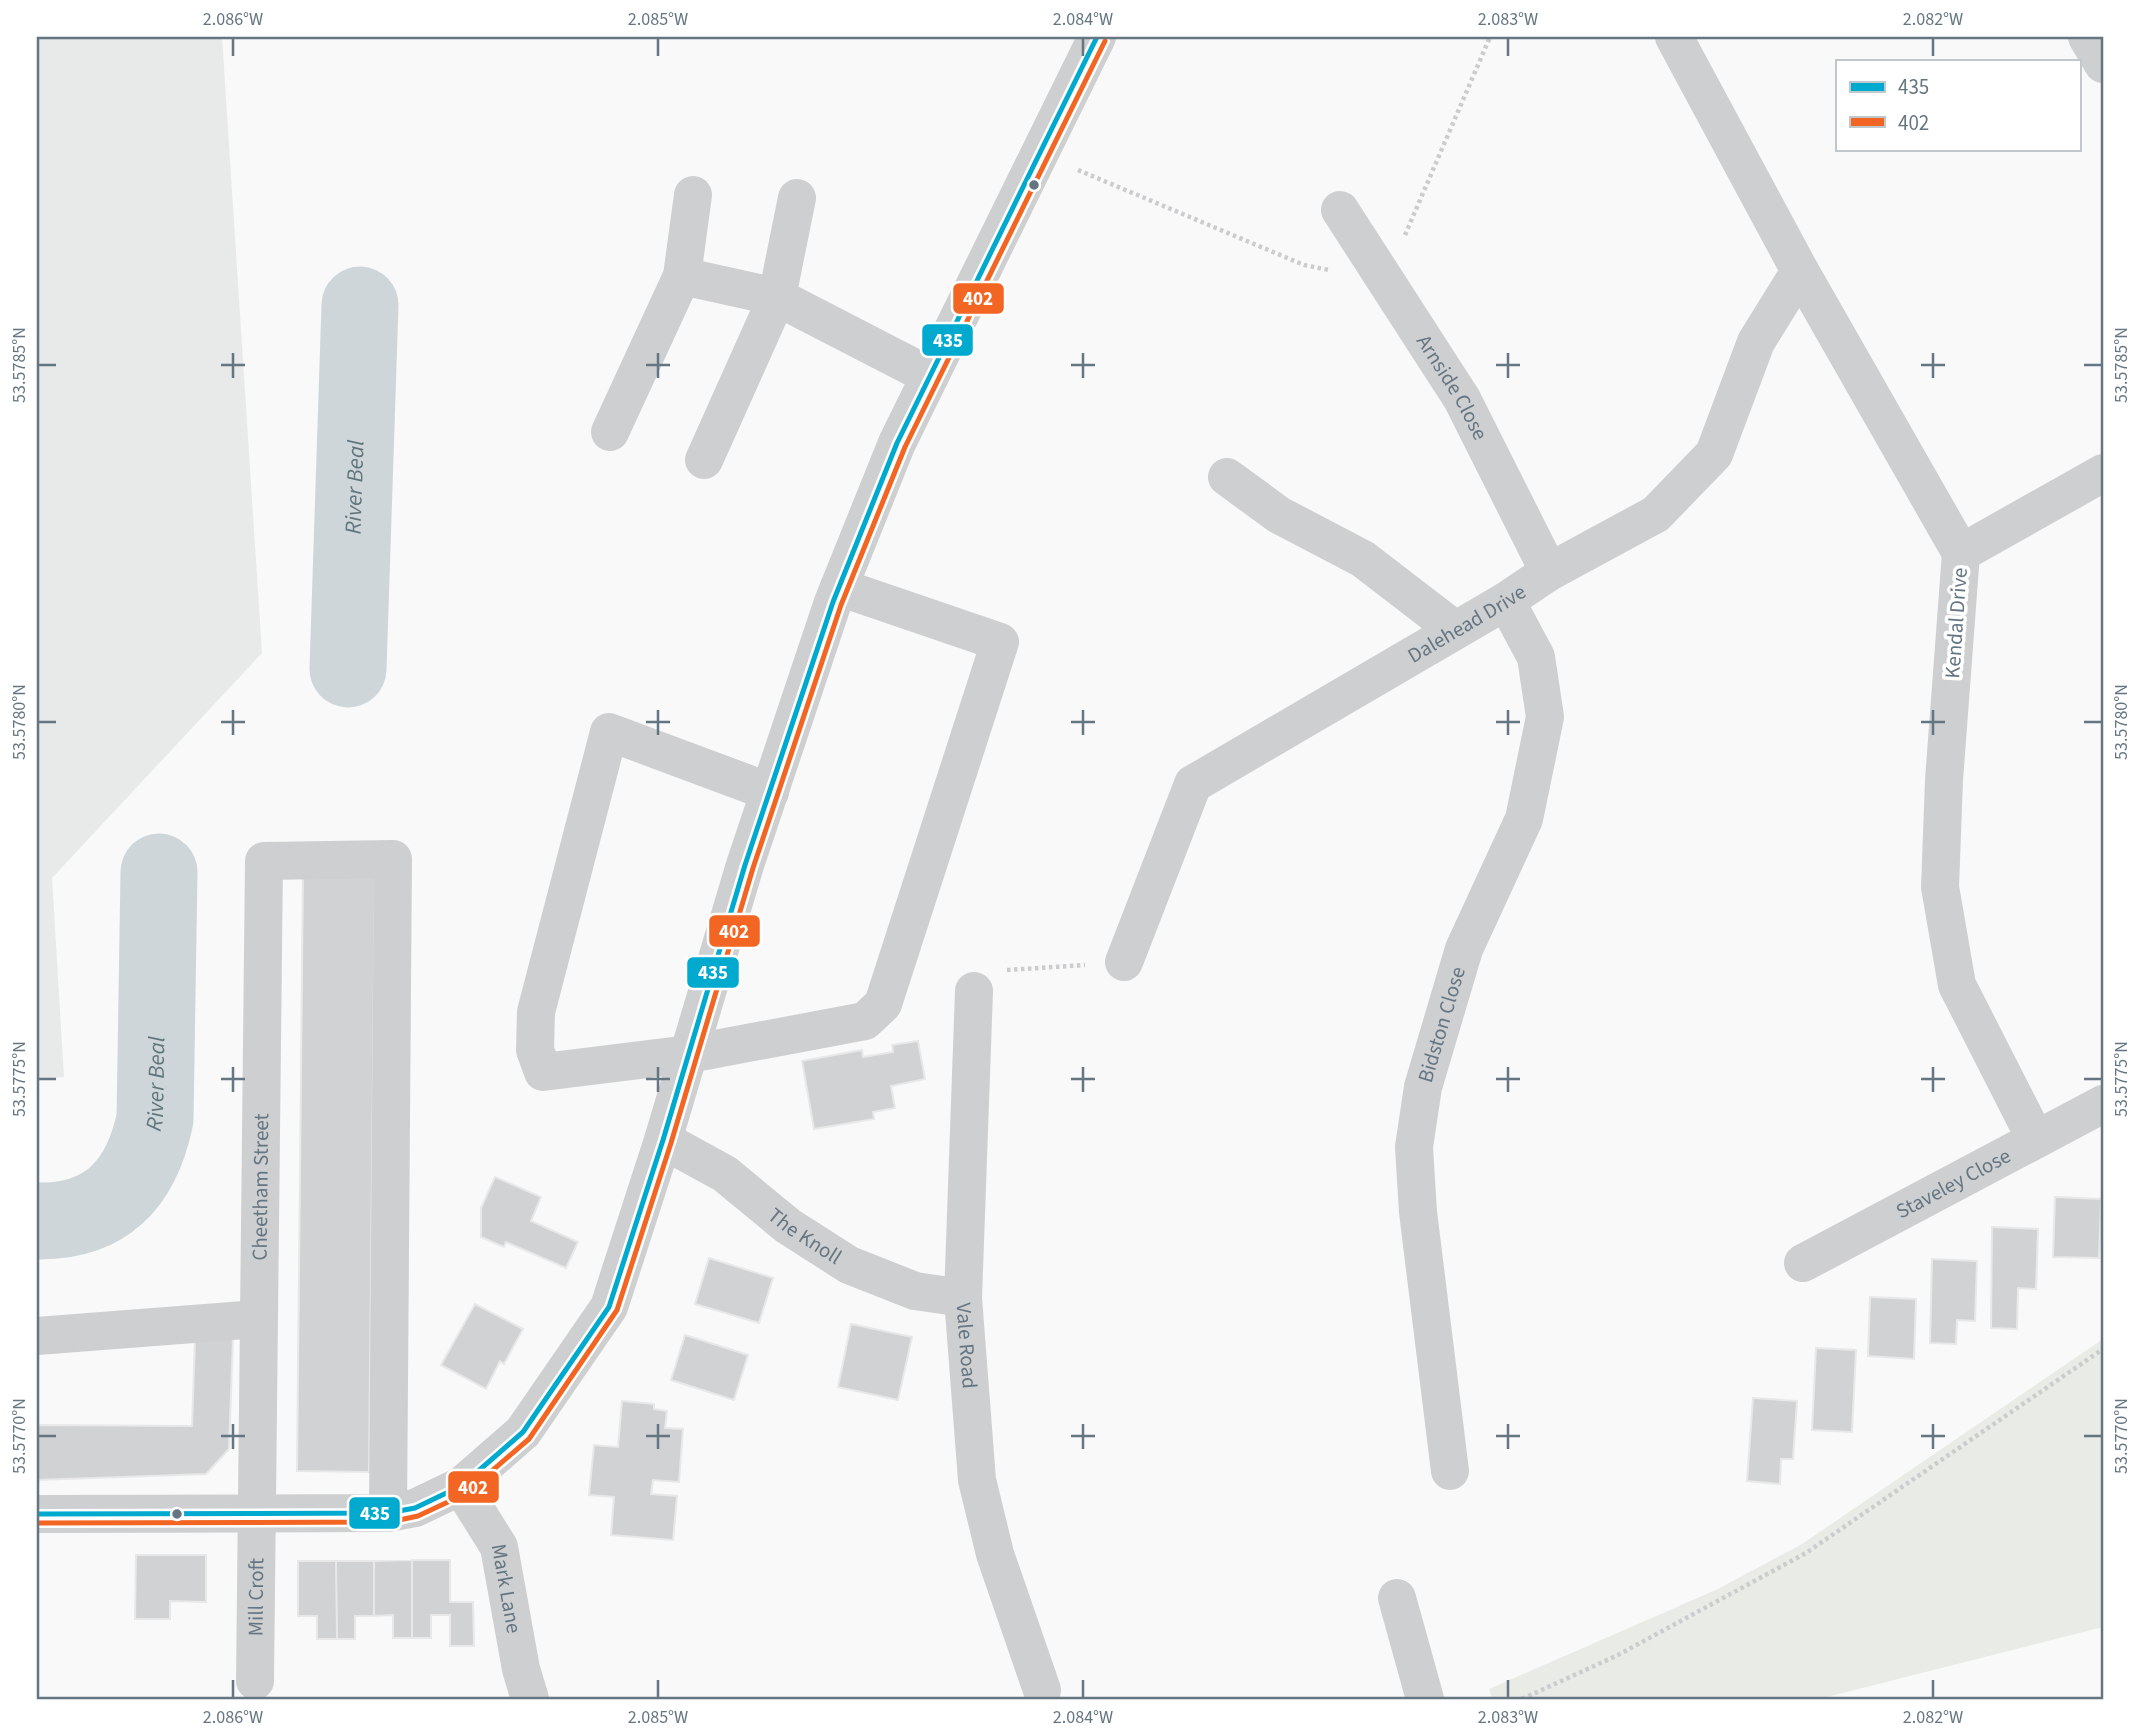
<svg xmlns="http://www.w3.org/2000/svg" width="2140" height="1736" viewBox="0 0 2140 1736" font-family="'Source Sans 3',sans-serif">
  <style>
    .built { fill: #e8e9e9 }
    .green { fill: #e8ebe6 }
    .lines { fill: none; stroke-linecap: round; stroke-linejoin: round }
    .river { stroke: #ced6d9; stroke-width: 77 }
    .building { fill: #d0d2d3; stroke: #e8e8e8; stroke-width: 2 }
    .path { stroke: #cbcccd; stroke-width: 4.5; stroke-dasharray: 3.5 3.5; stroke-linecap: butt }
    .minor { stroke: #cecfd0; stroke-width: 38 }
    .bus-1-casing { stroke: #fff; stroke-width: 10 }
    .bus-2-casing { stroke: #fff; stroke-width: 10 }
    .bus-1 { stroke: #00a9ce; stroke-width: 5 }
    .bus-2 { stroke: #f26522; stroke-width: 5 }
    .ticks { fill: none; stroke: #657683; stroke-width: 2.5 }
    .bus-dot { fill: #657683; stroke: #fff; stroke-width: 2.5 }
    .labels { text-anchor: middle; stroke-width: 7; stroke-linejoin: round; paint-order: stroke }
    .street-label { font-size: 21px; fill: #657683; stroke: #fff }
    .water-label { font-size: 23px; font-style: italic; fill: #60757c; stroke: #fff }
    .line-badge { stroke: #fff; stroke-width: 2.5 }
    .badge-label { font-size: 19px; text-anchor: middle; font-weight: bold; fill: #fff }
    .neatline { fill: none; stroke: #657683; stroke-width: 2.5 }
    .ticks-label { font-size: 18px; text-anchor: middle; fill: #657683 }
  </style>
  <rect width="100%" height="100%" fill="#f9f9f9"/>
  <path class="built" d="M37 37H222L262 653 52 878 64 1077 37 1079Z"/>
  <path class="green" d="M2103 1339V1627L1819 1699H1492L1489 1689 1718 1589 1802 1544Z"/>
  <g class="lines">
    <g class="river">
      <path id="s1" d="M348 669 360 305"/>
      <path id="s2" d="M37 1221C106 1222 141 1185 155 1119L159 872"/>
    </g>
  </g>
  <path class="building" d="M303 872 375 873 369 1472 297 1471Z
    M918 1041 925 1079 891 1086 895 1108 873 1112 874 1119 814 1129 802 1061 862 1050 863 1057 893 1052 892 1045Z
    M495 1177 541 1197 531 1221 578 1242 566 1268 506 1242 504 1247 481 1237V1208Z
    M2055 1197 2101 1199 2099 1258 2053 1257Z
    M1992 1227 2038 1229 2036 1289 2018 1288 2017 1329 1991 1328Z
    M709 1258 773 1278 759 1323 695 1304Z
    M1932 1259 1977 1261 1975 1321 1957 1320 1956 1344 1930 1343Z
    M1870 1297 1916 1299 1914 1359 1868 1356Z
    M475 1304 523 1329 504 1364 500 1361 486 1389 441 1365Z
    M851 1324 912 1337 898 1400 838 1387Z
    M685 1335 748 1355 734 1400 671 1380Z
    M233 1337 229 1449 206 1474 37 1480V1425L192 1426 195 1339Z
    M1816 1348 1856 1350 1852 1432 1812 1430Z
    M1753 1398 1797 1401 1793 1459H1781L1780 1484 1747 1481Z
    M622 1401 654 1404V1409L667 1411 665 1428 683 1429 679 1482 653 1480 651 1494 677 1496 673 1540 611 1535 614 1497 589 1495 594 1445 618 1447Z
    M136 1555H206V1602L170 1601V1619H135Z
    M412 1560H450V1602H473L474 1646H450V1615H431V1638H412Z
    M412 1560V1638H393V1615L374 1616V1561Z
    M298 1561H336L337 1639H317V1616H298Z
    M336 1561H374V1616H355V1639H337Z"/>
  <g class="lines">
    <path class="path" d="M1078 170 1304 265 1329 270
      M1405 235 1490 37
      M1007 970 1085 965
      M1522 1699 1618 1655 1806 1553 2103 1349"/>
    <g class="minor">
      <path d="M1674 37 1800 271 1961 553 1944 780 1940 887 1957 985 2035 1138"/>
      <path d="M2087 37 2103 64"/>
      <path id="s3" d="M1340 210 1462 399 1549 572"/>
      <path d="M682 276 777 297 930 376"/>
      <path d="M610 432 682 276 693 195"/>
      <path d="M704 460 777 297 797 198"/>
      <path d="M1227 477 1279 515 1363 559 1454 629"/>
      <path d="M1961 553 2103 473"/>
      <path d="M770 792 609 732 536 1012 535 1050 543 1072 689 1054 865 1021 883 1004 1000 642 839 587"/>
      <path id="s4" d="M1124 962 1193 784 1506 601 1549 572 1656 514 1714 454 1756 342 1800 271"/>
      <path id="s5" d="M974 991 963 1298 977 1480 995 1554 1042 1690"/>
      <path id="s6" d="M663 1140 725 1174 788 1226 849 1265 915 1291 963 1298"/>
      <path id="s7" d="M1803 1263 2103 1104"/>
      <path d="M37 1336 258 1319"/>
      <path id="s8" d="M1450 1471 1418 1212 1414 1147 1423 1087 1464 949 1524 819 1545 717 1536 657 1506 601"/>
      <path id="s9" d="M461 1486 499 1547 521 1669 530 1699"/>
      <path d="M37 1514 388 1513 415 1508 461 1486 523 1432 609 1307 663 1140 745 865 833 602 897 443 1097 37"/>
      <path d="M1397 1598 1425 1699"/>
      <path id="s10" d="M255 1681 264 861 393 859 388 1513"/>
    </g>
    <g class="bus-1-casing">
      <path id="bus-1" d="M37 1514 388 1513 415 1508 461 1486 523 1432 609 1307 663 1140 745 865 833 602 897 443 1097 37"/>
    </g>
    <g class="bus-2-casing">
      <path id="bus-2" d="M37 1523 390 1522 418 1516 465 1494 529 1439 617 1310 671 1143 753 868 841 605 905 447 1105 41"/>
    </g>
    <use href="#bus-1" class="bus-1"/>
    <use href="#bus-2" class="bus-2"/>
  </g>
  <path class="ticks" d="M233 38V56M658 38V56M1083 38V56M1508 38V56M1933 38V56M233 353V378M658 353V378M1083 353V378M1508 353V378M1933 353V378M38 365H56M221 365H245M646 365H670M1071 365H1095M1496 365H1520M1921 365H1945M2084 365H2102M233 710V735M658 710V735M1083 710V735M1508 710V735M1933 710V735M38 722H56M221 722H245M646 722H670M1071 722H1095M1496 722H1520M1921 722H1945M2084 722H2102M233 1067V1092M658 1067V1092M1083 1067V1092M1508 1067V1092M1933 1067V1092M38 1079H56M221 1079H245M646 1079H670M1071 1079H1095M1496 1079H1520M1921 1079H1945M2084 1079H2102M233 1424V1449M658 1424V1449M1083 1424V1449M1508 1424V1449M1933 1424V1449M38 1436H56M221 1436H245M646 1436H670M1071 1436H1095M1496 1436H1520M1921 1436H1945M2084 1436H2102M233 1680V1698M658 1680V1698M1083 1680V1698M1508 1680V1698M1933 1680V1698"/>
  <g class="bus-dot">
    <circle cx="1034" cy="185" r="6"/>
    <circle cx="177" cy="1514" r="6"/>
  </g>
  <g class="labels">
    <g class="street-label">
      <text dy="7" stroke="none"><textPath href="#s3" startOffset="210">Arnside Close</textPath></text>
      <text dy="7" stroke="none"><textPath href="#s4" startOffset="508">Dalehead Drive</textPath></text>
      <text transform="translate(1956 623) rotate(-86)" y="7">Kendal Drive</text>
      <text dy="7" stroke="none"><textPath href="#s8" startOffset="452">Bidston Close</textPath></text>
      <text dy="7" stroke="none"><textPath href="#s7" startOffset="170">Staveley Close</textPath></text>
      <text dy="7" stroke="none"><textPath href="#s10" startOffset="494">Cheetham Street</textPath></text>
      <text dy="7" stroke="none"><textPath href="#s6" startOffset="172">The Knoll</textPath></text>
      <text dy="7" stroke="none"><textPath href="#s5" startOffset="355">Vale Road</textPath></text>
      <text dy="7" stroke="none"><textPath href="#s9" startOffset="114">Mark Lane</textPath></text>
      <text dy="7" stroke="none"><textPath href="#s10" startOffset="84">Mill Croft</textPath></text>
    </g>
    <g class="water-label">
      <text dy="8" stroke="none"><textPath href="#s1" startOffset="182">River Beal</textPath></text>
      <text dy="8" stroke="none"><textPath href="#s2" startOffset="208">River Beal</textPath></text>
    </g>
  </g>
  <g class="line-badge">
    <rect x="952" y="282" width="53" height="33" rx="7" fill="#f26522"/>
    <rect x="921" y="323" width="53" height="34" rx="7" fill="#00a9ce"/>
    <rect x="708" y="914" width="53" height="34" rx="7" fill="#f26522"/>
    <rect x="686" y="956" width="54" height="33" rx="7" fill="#00a9ce"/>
    <rect x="447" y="1470" width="53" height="34" rx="7" fill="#f26522"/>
    <rect x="348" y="1496" width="53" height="34" rx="7" fill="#00a9ce"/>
  </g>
  <g class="badge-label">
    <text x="978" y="305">402</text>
    <text x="948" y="347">435</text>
    <text x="734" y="938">402</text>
    <text x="713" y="979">435</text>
    <text x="473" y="1494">402</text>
    <text x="375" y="1520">435</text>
  </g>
  <rect width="2140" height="1736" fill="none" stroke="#ffffff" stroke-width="77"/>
  <rect x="1836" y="60" width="245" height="91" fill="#ffffff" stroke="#c1c8cd" stroke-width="2"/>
  <rect x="1850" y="82" width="35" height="10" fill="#00a9ce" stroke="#c1c8cd" stroke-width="2"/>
  <text x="1898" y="94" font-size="21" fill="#657683">435</text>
  <rect x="1850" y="117" width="35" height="10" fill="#f26522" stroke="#c1c8cd" stroke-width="2"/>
  <text x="1898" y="130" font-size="21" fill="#657683">402</text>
  <rect x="38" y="38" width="2064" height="1660" class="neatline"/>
  <g class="ticks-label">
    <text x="233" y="25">2.086°W</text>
    <text x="658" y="25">2.085°W</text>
    <text x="1083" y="25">2.084°W</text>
    <text x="1508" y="25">2.083°W</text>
    <text x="1933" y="25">2.082°W</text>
    <text transform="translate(19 365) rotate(-90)" y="6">53.5785°N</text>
    <text transform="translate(2121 365) rotate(-90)" y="6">53.5785°N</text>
    <text transform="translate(19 722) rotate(-90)" y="6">53.5780°N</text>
    <text transform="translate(2121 722) rotate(-90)" y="6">53.5780°N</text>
    <text transform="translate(19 1079) rotate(-90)" y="6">53.5775°N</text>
    <text transform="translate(2121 1079) rotate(-90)" y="6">53.5775°N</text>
    <text transform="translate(19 1436) rotate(-90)" y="6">53.5770°N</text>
    <text transform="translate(2121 1436) rotate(-90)" y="6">53.5770°N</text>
    <text x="233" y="1723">2.086°W</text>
    <text x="658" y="1723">2.085°W</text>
    <text x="1083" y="1723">2.084°W</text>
    <text x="1508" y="1723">2.083°W</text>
    <text x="1933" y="1723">2.082°W</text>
  </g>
</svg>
